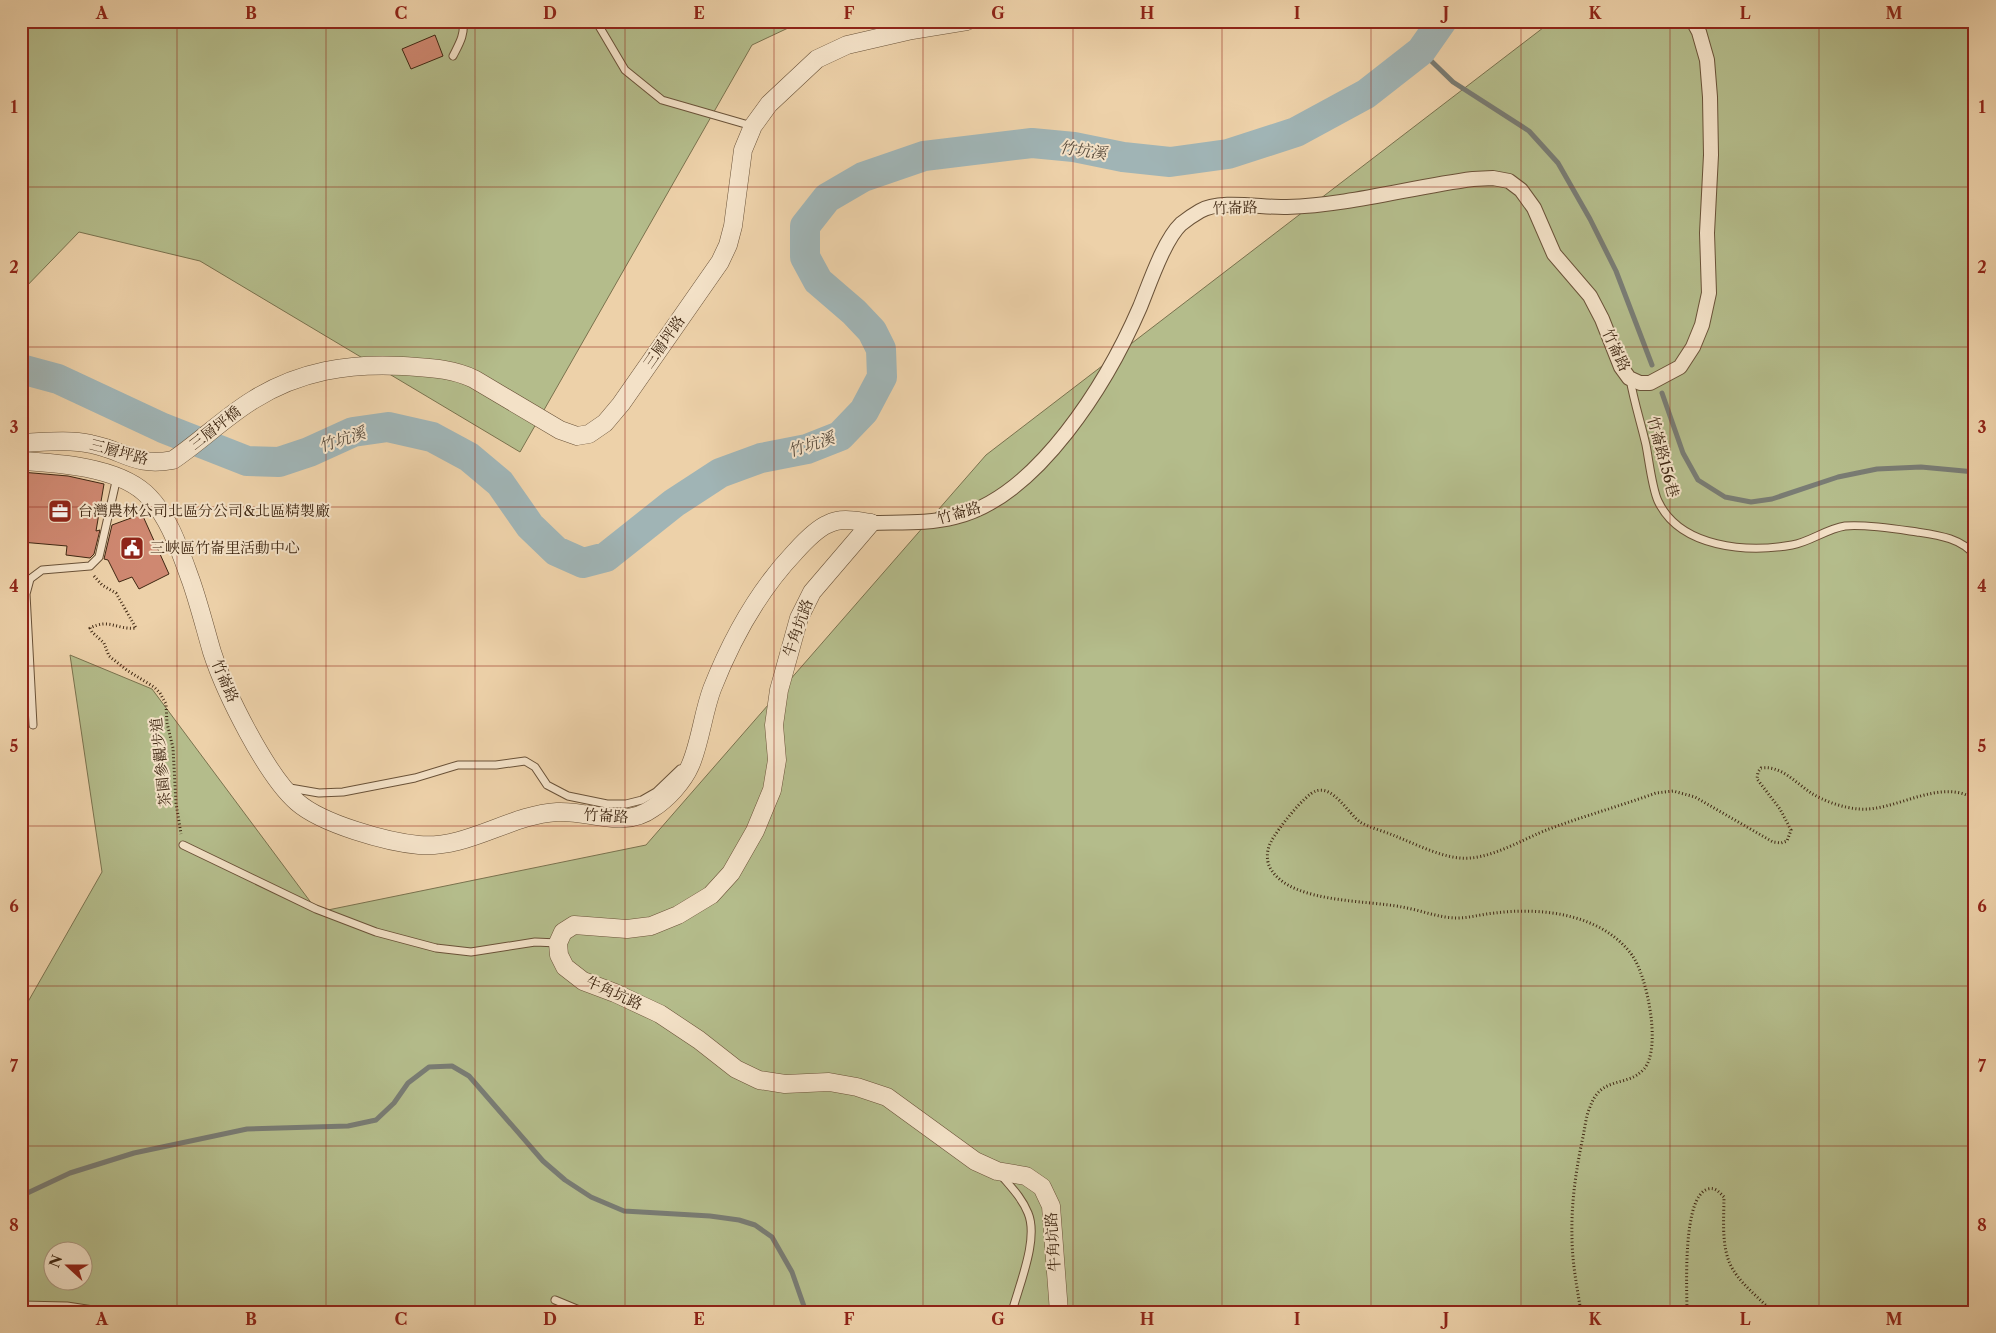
<svg xmlns="http://www.w3.org/2000/svg" width="1996" height="1333" viewBox="0 0 1996 1333" font-family="'Libre Caslon Text','Noto Serif TC',serif">
  <style>
    .green { fill: #b4bc8b; stroke: #7a724e; fill-rule: evenodd }
    .lines { fill: none; stroke-linecap: round; stroke-linejoin: round }
    .stream { stroke: #797c74; stroke-width: 5 }
    .river { stroke: #a0b4b5; stroke-width: 30 }
    .building { fill: #cf8871; stroke: #3f2712 }
    .service-casing { stroke: #6a5238; stroke-width: 9 }
    .minor-casing { stroke: #6a5238; stroke-width: 16 }
    .tertiary-casing { stroke: #6a5238; stroke-width: 19 }
    .path { stroke: #3f2712; stroke-width: 3; stroke-dasharray: 1 2.5; stroke-linecap: butt }
    .service { stroke: #f3e1c7; stroke-width: 7 }
    .minor { stroke: #f3e1c7; stroke-width: 14 }
    .tertiary { stroke: #f3e1c7; stroke-width: 18 }
    .grid { fill: none; stroke: #8f2418; stroke-width: 1; stroke-opacity: 0.55 }
    .labels { text-anchor: middle; stroke-width: 4; stroke-linejoin: round; paint-order: stroke }
    .street-label { font-size: 15px; fill: #3f2712; stroke: #f3e1c7 }
    .poi-label { font-size: 15px; fill: #3f2712; stroke: #f3e1c7; text-anchor: start }
    .water-label { font-size: 16px; font-style: italic; fill: #574a3b; stroke: #f3e1c7 }
    .neatline { fill: none; stroke: #8f2418; stroke-width: 2 }
    .grid-label { font-size: 16px; text-anchor: middle; font-weight: bold; fill: #8f2418 }
  </style>
  <rect width="100%" height="100%" fill="#edd1a9"/>
  <filter id="stains"><feTurbulence type="fractalNoise" baseFrequency=".004" numOctaves="4"/><feColorMatrix values="0 0 0 0 .2 0 0 0 0 .09 0 0 0 0 .02 0 0 0 .5 -.17"/></filter>
  <radialGradient id="worn" r=".72"><stop offset=".6" stop-color="#630" stop-opacity="0"/><stop offset="1" stop-color="#630" stop-opacity=".3"/></radialGradient>
  <path class="green" d="M21 21H803L752 45 520 452 200 261 79 232 21 292Z
    M1552 21H1975V1312H21V1020L25 1007 102 872 70 655 152 689 318 912 646 845 986 455ZM52 1250H82V1280H52Z"/>
  <g class="lines">
    <path class="stream" d="M1421 51 1453 82 1529 131 1558 163 1590 219 1616 271 1652 365
      M1662 393 1683 453 1698 480 1725 497 1751 502 1772 499 1838 477 1877 469 1921 467 1975 472
      M21 1196 70 1173 134 1153 247 1129 348 1126 376 1120 394 1103 408 1083 429 1067 452 1066 469 1076 543 1161 565 1180 591 1197 624 1211 710 1216 739 1220 755 1225 772 1237 792 1272 806 1312"/>
    <path class="river" d="M21 369 58 379 163 428 247 461 279 462 309 452 353 432 388 427 432 437 469 457 500 483 530 526 556 551 583 563 606 557 674 503 720 473 761 458 807 449 840 436 864 411 882 377 881 349 872 331 854 312 818 281 805 257V226L827 198 863 177 924 156 1032 143 1074 147 1123 157 1170 162 1228 154 1296 132 1366 94 1421 51 1442 21"/>
  </g>
  <path class="building" d="M435 35 443 56 411 69 402 49Z
    M21 472 68 476 104 484 96 531 100 530 94 554 90 558 66 555 67 546 21 542Z
    M142 514 169 574 139 589 132 577 119 582 108 560 104 559 112 525Z"/>
  <g class="lines">
    <g class="service-casing">
      <path id="service" d="M596 21 625 70 662 100 752 126
        M453 56C459 44 465 35 463 21
        M1630 379C1634 402 1641 423 1646 445 1649 460 1652 488 1658 501 1680 548 1747 553 1792 545 1810 542 1826 529 1845 526 1866 524 1896 529 1917 532 1937 535 1962 538 1975 556
        M33 725 26 594 30 579 42 570 90 566 99 557 117 477
        M290 788 319 793 343 792 415 778 458 765H496L525 761 535 767 547 785 568 796 607 804H626L642 800 656 792 680 769
        M183 845 316 909 376 932 436 948 471 952 535 942 558 943
        M1001 1175C1011 1187 1022 1198 1028 1213 1039 1239 1019 1285 1012 1312
        M555 1300 584 1312
        M21 1305 67 1306 106 1312"/>
    </g>
    <g class="minor-casing">
      <path id="minor" d="M871 523C899 522 928 524 955 517 1038 497 1108 381 1140 307 1149 285 1164 240 1181 224 1186 220 1193 215 1200 211 1220 199 1263 208 1287 207 1350 205 1411 187 1473 179L1493 178 1509 181 1521 190 1534 208 1554 254 1590 296 1602 319 1621 367 1629 378 1640 383H1650L1680 367 1693 347 1702 325 1709 293 1707 233 1711 155 1710 97 1707 60 1699 32 1693 21"/>
    </g>
    <g class="tertiary-casing">
      <path id="tertiary" d="M21 443C44 442 69 439 91 444 126 451 134 467 173 460 201 441 225 417 253 400 299 371 349 363 403 366 428 368 451 368 474 379L560 430 577 436 589 434 605 423 621 404 720 262 728 245 733 226 743 150 753 126 769 104 817 59 847 45 912 30 967 21
        M21 461C59 463 116 467 145 493 169 515 180 551 191 581 199 604 205 628 212 652 225 692 266 775 297 802 322 824 387 842 419 845 468 849 509 815 557 812 590 810 623 830 653 808 667 799 683 782 690 766 700 744 703 713 712 689 732 638 758 591 795 552 804 542 816 529 828 524 842 517 856 521 871 523
        M871 523 812 592 799 618 779 690 774 725 777 760 772 790 755 831 731 873 711 895 678 915 651 926 627 929 574 925 563 932 558 943 559 955 565 967 583 981 615 993 660 1014 699 1040 736 1069 759 1080 785 1084 829 1082 857 1087 887 1097 975 1161 997 1171 1026 1176 1042 1187 1051 1206 1059 1312"/>
    </g>
    <path class="path" d="M94 576 102 585 116 593 136 628C116 630 110 618 90 628L92 632 104 643 109 656 128 671 154 687 160 693 166 704 167 723 173 748 176 803 181 834
      M1581 1312C1577 1287 1572 1262 1572 1237 1571 1204 1576 1169 1583 1137 1585 1127 1586 1116 1590 1107 1601 1075 1627 1088 1644 1069 1662 1048 1647 976 1632 955 1602 914 1542 907 1495 913 1482 914 1470 918 1457 918 1439 918 1420 910 1402 907 1366 900 1294 903 1272 871 1266 863 1266 851 1271 842 1276 831 1305 794 1316 791 1333 785 1348 813 1360 822 1370 828 1384 831 1395 836 1416 844 1438 856 1460 858 1488 861 1523 839 1549 829 1584 816 1620 806 1656 793L1673 791 1695 797 1773 842 1781 843 1787 841 1791 830 1780 809 1757 779 1758 772 1761 768C1781 765 1796 783 1811 793 1824 801 1843 808 1859 809 1896 812 1939 777 1975 799
      M1687 1312C1687 1289 1682 1196 1708 1189 1715 1187 1719 1192 1724 1197 1724 1218 1721 1246 1731 1266 1740 1284 1759 1297 1772 1312"/>
    <use href="#service" class="service"/>
    <use href="#minor" class="minor"/>
    <use href="#tertiary" class="tertiary"/>
  </g>
  <path class="grid" d="M177 21V1312M326 21V1312M475 21V1312M625 21V1312M774 21V1312M923 21V1312M1073 21V1312M1222 21V1312M1371 21V1312M1521 21V1312M1670 21V1312M1819 21V1312M21 187H1975M21 347H1975M21 507H1975M21 666H1975M21 826H1975M21 986H1975M21 1146H1975"/>
  <defs>
    <g id="office-square" transform="scale(1.25)"><rect x="-9" y="-9" width="18" height="18" rx="4" fill="#8f2418" stroke="#f3e1c7"/><path d="M-6-3h4V-5.5h4V-3h4V5H-6ZM-1-4.5V-3h2v-1.5ZM-6 0V1H6V0Z" fill="#fff"/></g>
    <g id="civic-square" transform="scale(1.25)"><rect x="-9" y="-9" width="18" height="18" rx="4" fill="#8f2418" stroke="#f3e1c7"/><path d="M-.6-6.5H3V-4.5H.6V-3L4-1V1h2V6H-6V1h2V-1L-.6-3ZM-1.2 2.5V6h2.4V2.5Z" fill="#fff"/></g>
  </defs>
  <g fill-rule="evenodd">
    <use href="#office-square" x="60" y="511"/>
    <use href="#civic-square" x="132" y="548"/>
  </g>
  <g class="labels">
    <g class="street-label">
      <text transform="translate(1235 208) rotate(-2)" y="5">竹崙路</text>
      <text transform="translate(664 342) rotate(-55)" y="5">三層坪路</text>
      <text transform="translate(1616 350) rotate(65)" y="5">竹崙路</text>
      <text transform="translate(215 428) rotate(-38)" y="5">三層坪橋</text>
      <text transform="translate(119 452) rotate(15)" y="5">三層坪路</text>
      <text transform="translate(1663 457) rotate(75)" y="5">竹崙路156巷</text>
      <text transform="translate(959 513) rotate(-16)" y="5">竹崙路</text>
      <text transform="translate(798 628) rotate(-70)" y="5">牛角坑路</text>
      <text transform="translate(225 681) rotate(67)" y="5">竹崙路</text>
      <text transform="translate(161 762) rotate(-96)" y="5">茶園參觀步道</text>
      <text transform="translate(606 816) rotate(3)" y="5">竹崙路</text>
      <text transform="translate(614 993) rotate(24)" y="5">牛角坑路</text>
      <text transform="translate(1053 1242) rotate(-94)" y="5">牛角坑路</text>
    </g>
    <g class="poi-label">
      <text x="78" y="516">台灣農林公司北區分公司&amp;北區精製廠</text>
      <text x="150" y="553">三峽區竹崙里活動中心</text>
    </g>
    <g class="water-label">
      <text transform="translate(1083 150) rotate(8)" y="6">竹坑溪</text>
      <text transform="translate(342 439) rotate(-18)" y="6">竹坑溪</text>
      <text transform="translate(811 444) rotate(-18)" y="6">竹坑溪</text>
    </g>
  </g>
  <rect width="1996" height="1333" fill="none" stroke="#edd1a9" stroke-width="55"/>
  <g transform="translate(68 1266) rotate(291)"><circle r="24" fill="#f3e1c7" stroke="#ab977f"/>
  <path d="M0-4L9 19L0 12L-9 19Z" fill="#8f2418"/>
  <text y="-8" font-size="14" font-weight="bold" text-anchor="middle" fill="#3f2712">N</text>
  </g>
  <rect x="28" y="28" width="1940" height="1278" class="neatline"/>
  <g class="grid-label">
    <text x="102" y="19">A</text>
    <text x="251" y="19">B</text>
    <text x="401" y="19">C</text>
    <text x="550" y="19">D</text>
    <text x="699" y="19">E</text>
    <text x="849" y="19">F</text>
    <text x="998" y="19">G</text>
    <text x="1147" y="19">H</text>
    <text x="1297" y="19">I</text>
    <text x="1446" y="19">J</text>
    <text x="1595" y="19">K</text>
    <text x="1745" y="19">L</text>
    <text x="1894" y="19">M</text>
    <text x="14" y="113">1</text>
    <text x="1982" y="113">1</text>
    <text x="14" y="273">2</text>
    <text x="1982" y="273">2</text>
    <text x="14" y="433">3</text>
    <text x="1982" y="433">3</text>
    <text x="14" y="592">4</text>
    <text x="1982" y="592">4</text>
    <text x="14" y="752">5</text>
    <text x="1982" y="752">5</text>
    <text x="14" y="912">6</text>
    <text x="1982" y="912">6</text>
    <text x="14" y="1072">7</text>
    <text x="1982" y="1072">7</text>
    <text x="14" y="1231">8</text>
    <text x="1982" y="1231">8</text>
    <text x="102" y="1325">A</text>
    <text x="251" y="1325">B</text>
    <text x="401" y="1325">C</text>
    <text x="550" y="1325">D</text>
    <text x="699" y="1325">E</text>
    <text x="849" y="1325">F</text>
    <text x="998" y="1325">G</text>
    <text x="1147" y="1325">H</text>
    <text x="1297" y="1325">I</text>
    <text x="1446" y="1325">J</text>
    <text x="1595" y="1325">K</text>
    <text x="1745" y="1325">L</text>
    <text x="1894" y="1325">M</text>
  </g>
  <rect width="100%" height="100%" filter="url(#stains)"/>
  <rect width="100%" height="100%" fill="url(#worn)"/>
</svg>
